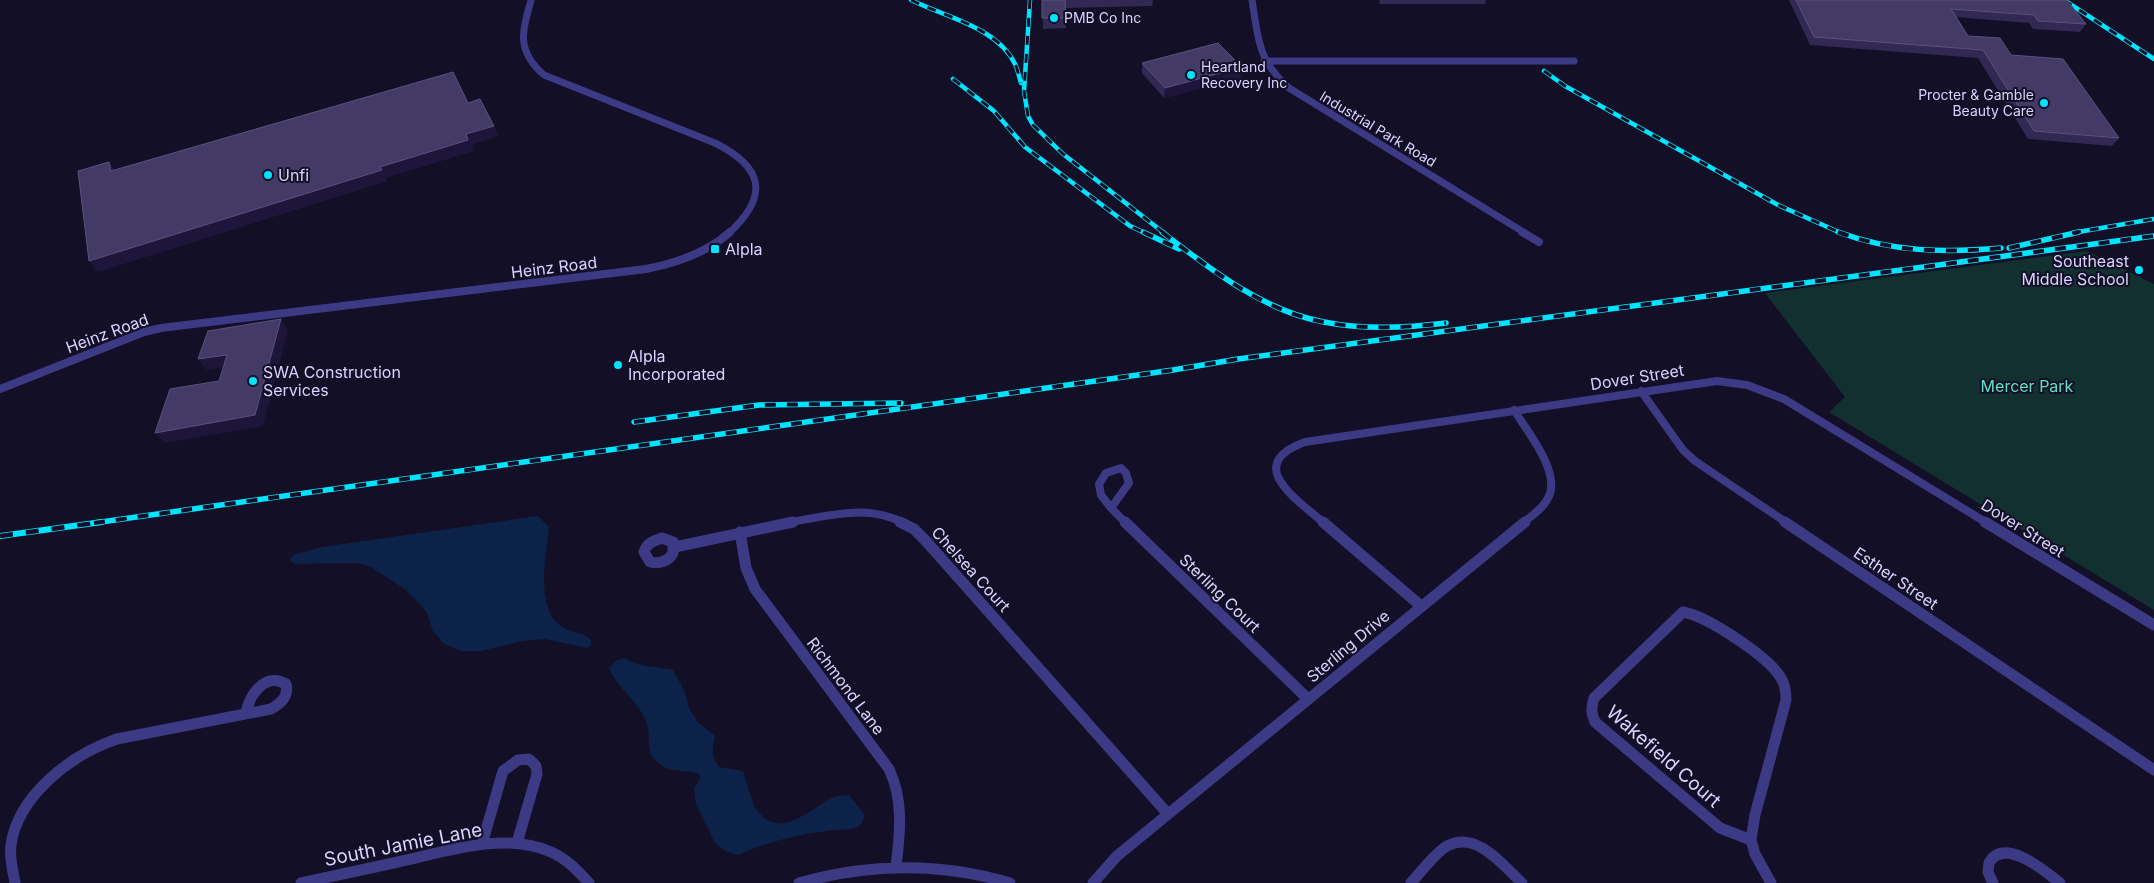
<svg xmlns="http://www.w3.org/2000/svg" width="2154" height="883" viewBox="0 0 2154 883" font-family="Inter,sans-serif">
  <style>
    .green { fill: #12302f }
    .water { fill: #0c2248 }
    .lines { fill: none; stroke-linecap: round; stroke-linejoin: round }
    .minor-far2 { stroke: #3d3a85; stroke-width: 7 }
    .minor-far1 { stroke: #3d3a85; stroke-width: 8 }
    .minor { stroke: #3d3a85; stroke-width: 11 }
    .rail-far2-casing { stroke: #00e5ff; stroke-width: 4.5 }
    .rail-far1-casing { stroke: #00e5ff; stroke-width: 5.5 }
    .rail-casing { stroke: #00e5ff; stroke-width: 6 }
    .rail-far2 { stroke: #130f26; stroke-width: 3; stroke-dasharray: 9; stroke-linecap: butt }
    .rail-far1 { stroke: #130f26; stroke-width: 4; stroke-dasharray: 11; stroke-linecap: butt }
    .rail { stroke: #130f26; stroke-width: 4.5; stroke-dasharray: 13; stroke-linecap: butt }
    .wall { fill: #312854 }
    .shaded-wall { fill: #1d163a }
    .building { fill: #433a66; stroke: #5a527e }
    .poi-dot { fill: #00e5ff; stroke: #130f26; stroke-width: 2 }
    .labels { text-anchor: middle; stroke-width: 4; stroke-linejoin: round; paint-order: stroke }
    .far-poi-label { font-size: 14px; fill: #d9d4ff; stroke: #130f26; text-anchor: start }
    .far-street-label { font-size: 14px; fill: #d9d4ff; stroke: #130f26 }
    .poi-label { font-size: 16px; fill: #d9d4ff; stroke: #130f26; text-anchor: start }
    .street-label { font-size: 16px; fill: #d9d4ff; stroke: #130f26 }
    .park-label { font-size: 16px; fill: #5fe0c0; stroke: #130f26 }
    .near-street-label { font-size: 19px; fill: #d9d4ff; stroke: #130f26 }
  </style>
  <rect width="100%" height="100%" fill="#130f26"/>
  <path class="green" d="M2087 251 2154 284V610L1829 412 1845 397 1765 293Z"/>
  <path class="water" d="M538 516 549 527C546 556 534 611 564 628 574 634 583 631 591 640V645L587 648 545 639 522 641 481 651H460L443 643 433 631 426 611 406 590 371 567 357 563 294 564 290 559 293 555 322 547Z
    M624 658C638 667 657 666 673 670L685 692 689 708 697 721 715 736C712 748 711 757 719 767L743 771C747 781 751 802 757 810 781 842 810 808 834 797 838 795 844 796 849 795L865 815C863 819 862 825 857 827 849 831 835 829 826 831 796 835 766 842 739 855L727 852 715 843 696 804 694 788 700 779 699 774C688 770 673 772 662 766 643 753 652 742 647 725 641 702 617 689 609 668L617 660Z"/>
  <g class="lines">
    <path class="minor-far2" d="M531 0C522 33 516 50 544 75L715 143C763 167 770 195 729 233
      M1252 0C1258 38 1258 61 1289 88L1525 233
      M1264 61H1574"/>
    <path class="minor-far1" d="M1522 232 1539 242
      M0 389 144 332 161 328 646 269C677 263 707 253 730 232
      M1641 391 1683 450 1695 461 1787 523
      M1514 410C1527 431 1562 473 1548 498 1543 509 1532 515 1523 523
      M1121 468 1126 473 1129 483 1111 508 1101 495 1099 484 1106 473Z
      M1111 508 1126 523
      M785 523C823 517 867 503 903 523
      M1324 523C1298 500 1242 465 1305 442L1717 381 1747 385 1784 399 1987 523"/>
    <path class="minor" d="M900 522 914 529 925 540 1168 814
      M1125 522 1308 699
      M1323 522 1421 606
      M1785 522 2154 770
      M1985 522 2154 625
      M740 532 746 568 755 589 889 769C904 801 900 833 896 867
      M662 538 673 542V553C668 562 659 564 650 562L644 552C647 543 653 541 662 538Z
      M675 547 793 522
      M1683 612C1707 616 1769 657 1781 678 1785 684 1786 692 1786 700L1755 815 1751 840 1720 828 1595 722C1591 713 1591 707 1594 698Z
      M1751 840 1755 854 1771 883
      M482 844 503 771 518 760 529 759 536 766 537 774 517 843
      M15 883C13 871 9 857 11 845 18 795 72 754 117 739L271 709C281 703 289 697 286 684 265 671 249 696 246 713
      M301 883C333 876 366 869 398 862 445 852 504 831 551 852 567 859 578 871 589 883
      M799 883C870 863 939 862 1010 883
      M1093 883 1117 856 1525 522
      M1411 883C1420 873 1435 853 1447 846 1476 830 1503 865 1522 883
      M1993 883 1988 872 1989 863C2004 836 2045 871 2060 883"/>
    <g class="rail-far2-casing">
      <path id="rail-far2" d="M911 0C945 17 997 27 1015 64 1018 70 1019 77 1021 83
        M1030 0 1024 91 1028 116 1033 125 1063 154 1164 233
        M2064 0 2154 59
        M1544 71 1565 86 1778 205 1841 233
        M953 79 994 111 1025 147 1130 226 1145 233
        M2072 233 2154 219"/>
    </g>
    <g class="rail-far1-casing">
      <path id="rail-far1" d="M1143 232 1179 249
        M1162 232C1210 269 1263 311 1324 322 1364 330 1406 328 1446 323
        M1838 232C1892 252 1944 253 2001 248
        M2009 248 2079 232
        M634 422 759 405 901 403
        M94 523 1173 370 1238 359 2154 236"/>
    </g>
    <g class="rail-casing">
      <path id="rail" d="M0 536 102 522"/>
    </g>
    <use href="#rail-far2" class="rail-far2"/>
    <use href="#rail-far1" class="rail-far1"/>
    <use href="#rail" class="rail"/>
  </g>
  <path class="wall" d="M1042 0H1153L1152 6 1066 8V28L1043 29Z
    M1379 0H1486L1485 4H1380Z
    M1789 0H2067L2086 24 2080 32 2033 29 2029 23 1956 17 1968 36 2011 55 2119 138 2112 146 2028 139 1978 58 1810 45Z
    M1142 63 1242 67 1240 78 1164 98 1142 73Z"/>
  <path class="shaded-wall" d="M1242 67 1240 78 1164 98 1165 88Z
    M494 126 499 136 471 145 474 151 386 178 388 181 98 272 89 261 466 134Z
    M109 162 118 173 111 171Z
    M281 319 288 330 263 426 165 443 155 433 255 415Z
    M227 355 235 365 207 370 198 359Z"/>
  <path class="building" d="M1042 0H1065L1066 18H1042Z
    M1796 0H2067L2086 24 2038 21 2034 15 1951 9 1968 36 2000 38 2011 55 2063 59 2119 138 2034 131 1983 50 1814 37Z
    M1218 43 1242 67 1165 88 1142 63Z
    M453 72 468 103 480 99 494 126 466 134 468 140 380 167 382 170 89 261 78 171 109 162 111 171Z
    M281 319 255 415 155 433 170 389 219 381 227 355 198 359 208 331Z"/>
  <g class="poi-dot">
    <circle cx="1054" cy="18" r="5"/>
    <circle cx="1191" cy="75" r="5"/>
    <circle cx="2044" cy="103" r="5"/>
    <circle cx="268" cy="175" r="5"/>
    <rect x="710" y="244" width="10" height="10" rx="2.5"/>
    <circle cx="2139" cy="270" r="5"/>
    <circle cx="618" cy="365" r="5"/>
    <circle cx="253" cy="381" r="5"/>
  </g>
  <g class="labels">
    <g class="far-poi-label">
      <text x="1064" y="23">PMB Co Inc</text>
      <text x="1201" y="72">Heartland<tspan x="1201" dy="16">Recovery Inc</tspan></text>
      <text x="2034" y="100" text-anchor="end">Procter &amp; Gamble<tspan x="2034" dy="16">Beauty Care</tspan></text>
    </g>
    <g class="far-street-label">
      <text transform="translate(1378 129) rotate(31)" y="5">Industrial Park Road</text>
    </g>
    <g class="poi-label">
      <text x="278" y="181">Unfi</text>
      <text x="725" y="255">Alpla</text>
      <text x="2129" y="267" text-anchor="end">Southeast<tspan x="2129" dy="18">Middle School</tspan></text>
      <text x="628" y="362">Alpla<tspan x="628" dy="18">Incorporated</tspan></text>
      <text x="263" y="378">SWA Construction<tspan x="263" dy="18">Services</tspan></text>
    </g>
    <g class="street-label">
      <text transform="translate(554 267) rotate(-7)" y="6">Heinz Road</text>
      <text transform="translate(107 333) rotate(-20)" y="6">Heinz Road</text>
      <text transform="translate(1637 377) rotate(-9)" y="6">Dover Street</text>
      <text transform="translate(2023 528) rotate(32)" y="6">Dover Street</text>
      <text transform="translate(971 569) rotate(48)" y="6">Chelsea Court</text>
      <text transform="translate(1896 578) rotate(34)" y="6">Esther Street</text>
      <text transform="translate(1220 593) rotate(44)" y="6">Sterling Court</text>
      <text transform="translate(1348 646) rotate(-40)" y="6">Sterling Drive</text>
      <text transform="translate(846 686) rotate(53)" y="6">Richmond Lane</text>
    </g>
    <g class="park-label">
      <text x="2027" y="392">Mercer Park</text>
    </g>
    <g class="near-street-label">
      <text transform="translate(1664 756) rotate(41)" y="7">Wakefield Court</text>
      <text transform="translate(403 844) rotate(-11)" y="7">South Jamie Lane</text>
    </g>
  </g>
</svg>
